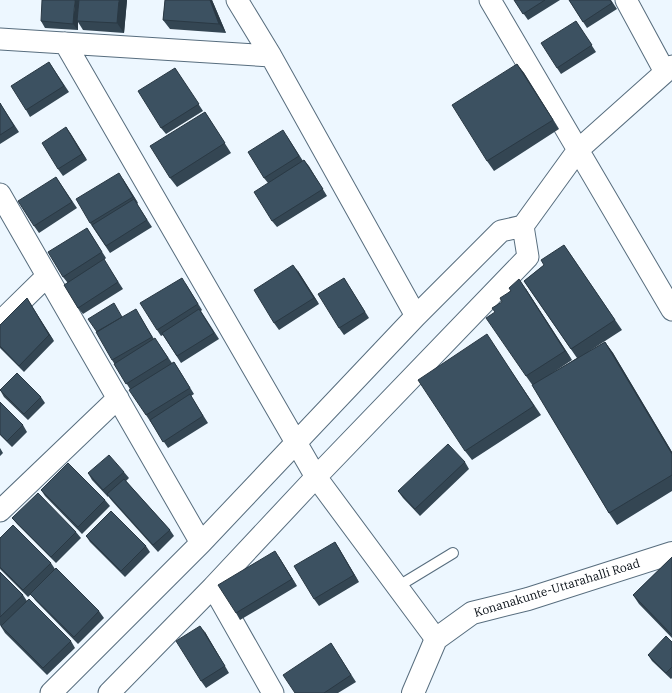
<svg xmlns="http://www.w3.org/2000/svg" width="672" height="693" viewBox="0 0 672 693" font-family="'IBM Plex Serif',serif">
  <style>
    .lines { fill: none; stroke-linecap: round; stroke-linejoin: round }
    .lane-casing { stroke: #576d7e; stroke-width: 12 }
    .street-casing { stroke: #576d7e; stroke-width: 23 }
    .secondary-casing { stroke: #576d7e; stroke-width: 24 }
    .lane { stroke: #fff; stroke-width: 10 }
    .street { stroke: #fff; stroke-width: 21 }
    .secondary { stroke: #fff; stroke-width: 22 }
    .wall { fill: #344653 }
    .shaded-wall { fill: #2a3944 }
    .building { fill: #3c5161; stroke: #2a3944 }
    .labels { text-anchor: middle; stroke-width: 4; stroke-linejoin: round; paint-order: stroke }
    .street-label { font-size: 12px; fill: #060d14; stroke: #fff }
  </style>
  <rect width="100%" height="100%" fill="#edf7ff"/>
  <g class="lines">
    <g class="lane-casing">
      <path id="lane" d="M397 587 453 553"/>
    </g>
    <g class="street-casing">
      <path id="street" d="M237 0 271 56 416 316
        M490 0 672 310
        M626 0 665 72
        M0 39 271 56
        M65 43 316 477 436 639
        M0 194 201 543
        M0 322 47 276
        M0 511 118 398
        M213 587 273 693
        M51 693 201 543 416 316 501 231 523 226 578 150 672 66
        M109 693 213 587 316 477 528 257 523 226"/>
    </g>
    <g class="secondary-casing">
      <path id="secondary" d="M413 693 436 639 472 613 528 599 672 553"/>
    </g>
    <use href="#lane" class="lane"/>
    <use href="#street" class="street"/>
    <use href="#secondary" class="secondary"/>
  </g>
  <path class="wall" d="M127 0 124 33 83 30 78 22V30L45 28 41 21Z
    M165 0H212L226 33 170 29 163 20Z
    M514 0H560L528 20Z
    M569 0H611L617 9 587 28Z
    M576 21 596 52 561 74 557 68Z
    M49 62 69 92 30 117 26 110Z
    M517 64 524 73 559 129 494 171 487 161Z
    M175 68 203 111 166 134 161 128Z
    M0 102V103L19 132 0 144Z
    M205 112 231 153 177 187 170 178Z
    M66 127 87 160 63 176 58 169Z
    M287 136 303 161 304 160 309 166 327 196 277 227 272 221 268 183 264 178Z
    M56 177 77 208 39 233 34 226Z
    M123 179 138 203 137 204 152 227 110 253 90 223Z
    M87 228 106 258 104 260 123 289 83 314 78 308 67 282 63 277Z
    M564 245 622 330 588 352 605 342 613 353 672 452V491L617 525 609 513 533 386 526 376 495 312 526 289 572 360 551 374 577 358 524 281 544 265Z
    M298 271 319 304 279 330 274 323Z
    M344 278 369 318 344 335 339 328Z
    M186 284 202 310 201 311 219 339 181 363 163 335 161 336 157 330Z
    M27 298 54 341 24 372 0 348V325Z
    M140 316 154 339 159 344 172 363 174 362 178 368 194 394 191 396 208 423 168 448 146 415 112 360 123 317Z
    M493 344 541 415 472 460 465 451Z
    M0 390 41 397 45 403 28 420 4 397Z
    M0 402 23 425 27 432 12 447 0 435Z
    M0 448 3 453 0 456Z
    M465 462 469 469 420 516 403 498 398 491Z
    M124 472 129 478 126 481 170 530 174 536 158 552 112 501 108 496V497L92 480 88 473Z
    M41 490 105 500 110 506 82 534 45 496Z
    M12 518 76 532 81 538 56 563 17 524Z
    M86 536 146 546 150 552 125 577 90 542Z
    M0 538 51 563 55 569 99 611 104 618 78 644 35 600 31 594 28 597 0 569Z
    M335 542 359 582 319 606 314 599Z
    M279 557 297 586 240 620 236 613Z
    M672 557V638L639 604 633 595Z
    M0 572 23 595 27 601 71 641 75 648 47 675 5 633 0 625Z
    M205 632 229 673 206 688 201 681Z
    M672 642V678L671 679 652 661 648 655Z
    M331 643 356 682 338 693H295Z"/>
  <path class="shaded-wall" d="M75 0H80L77 21 78 22V30L73 24Z
    M119 0H127L124 33 117 23Z
    M210 0H212L226 33 219 24Z
    M517 64 524 73 559 129 553 120Z
    M66 127 71 134 87 160 82 154Z
    M119 173 123 179 138 203 133 197Z
    M293 265 298 271 319 304 314 298Z
    M519 279 526 289 572 360 565 351Z
    M27 298 31 305 54 341 49 335Z
    M605 342 613 353 672 452V454Z
    M335 542 339 548 359 582 354 575Z
    M275 551 279 557 297 586 292 579Z
    M200 626 205 632 229 673 225 666Z"/>
  <path class="building" d="M42 0H75L73 24 41 21Z
    M79 0H119L117 23 77 21Z
    M165 0H210L219 24 163 20Z
    M514 0H545L523 14Z
    M569 0H610L612 3 583 22Z
    M576 21 592 45 557 68 541 43Z
    M49 62 64 86 26 110 11 86Z
    M517 64 553 120 487 161 452 105Z
    M175 68 199 104 161 128 138 91Z
    M0 103 14 126 0 135Z
    M205 112 225 143 170 178 150 146Z
    M66 127 82 154 58 169 42 143Z
    M283 130 299 156 264 178 248 152Z
    M304 160 323 189 272 221 254 192Z
    M119 173 133 197 90 223 76 199Z
    M56 177 72 202 34 226 18 201Z
    M134 199 147 220 106 246 92 225Z
    M87 228 102 252 63 277 48 252Z
    M564 245 615 320 571 349 524 281 544 265 541 260Z
    M104 259 118 282 78 308 64 285Z
    M293 265 314 298 274 323 254 290Z
    M182 278 198 304 157 330 140 303Z
    M344 278 365 312 339 328 318 294Z
    M519 279 565 351 526 376 486 318 495 312 492 308 502 302 500 298 511 291 509 288Z
    M27 298 49 335 19 366 0 346V325Z
    M114 303 122 317 97 332 88 319Z
    M136 309 152 337 112 360 96 332Z
    M199 309 214 333 177 356 162 333Z
    M487 334 534 406 465 451 418 380Z
    M155 338 168 358 126 384 114 364Z
    M605 342 672 454V475L609 513 532 385Z
    M174 362 190 388 146 415 129 390Z
    M17 373 41 397 24 414 0 390Z
    M190 394 203 416 163 442 150 420Z
    M0 402 23 425 7 441 0 434Z
    M448 444 465 462 415 509 398 491Z
    M109 455 124 472 103 490 88 473Z
    M68 463 105 500 78 527 41 490Z
    M124 479 170 530 153 545 107 494Z
    M38 493 76 532 51 557 12 518Z
    M111 511 146 546 121 571 86 536Z
    M13 525 51 563 23 590 0 567V538Z
    M335 542 354 575 314 599 294 566Z
    M275 551 292 579 236 613 218 585Z
    M672 557V635L633 595Z
    M56 568 99 611 74 637 30 594Z
    M0 572 23 595 0 617Z
    M29 599 71 641 43 668 1 626Z
    M200 626 225 666 201 681 176 641Z
    M666 636 672 642V667L666 673 648 655Z
    M331 643 351 675 324 693H295L283 675Z"/>
  <g class="labels">
    <g class="street-label">
      <text transform="translate(557 588) rotate(-17)" y="4">Konanakunte-Uttarahalli Road</text>
    </g>
  </g>
</svg>
